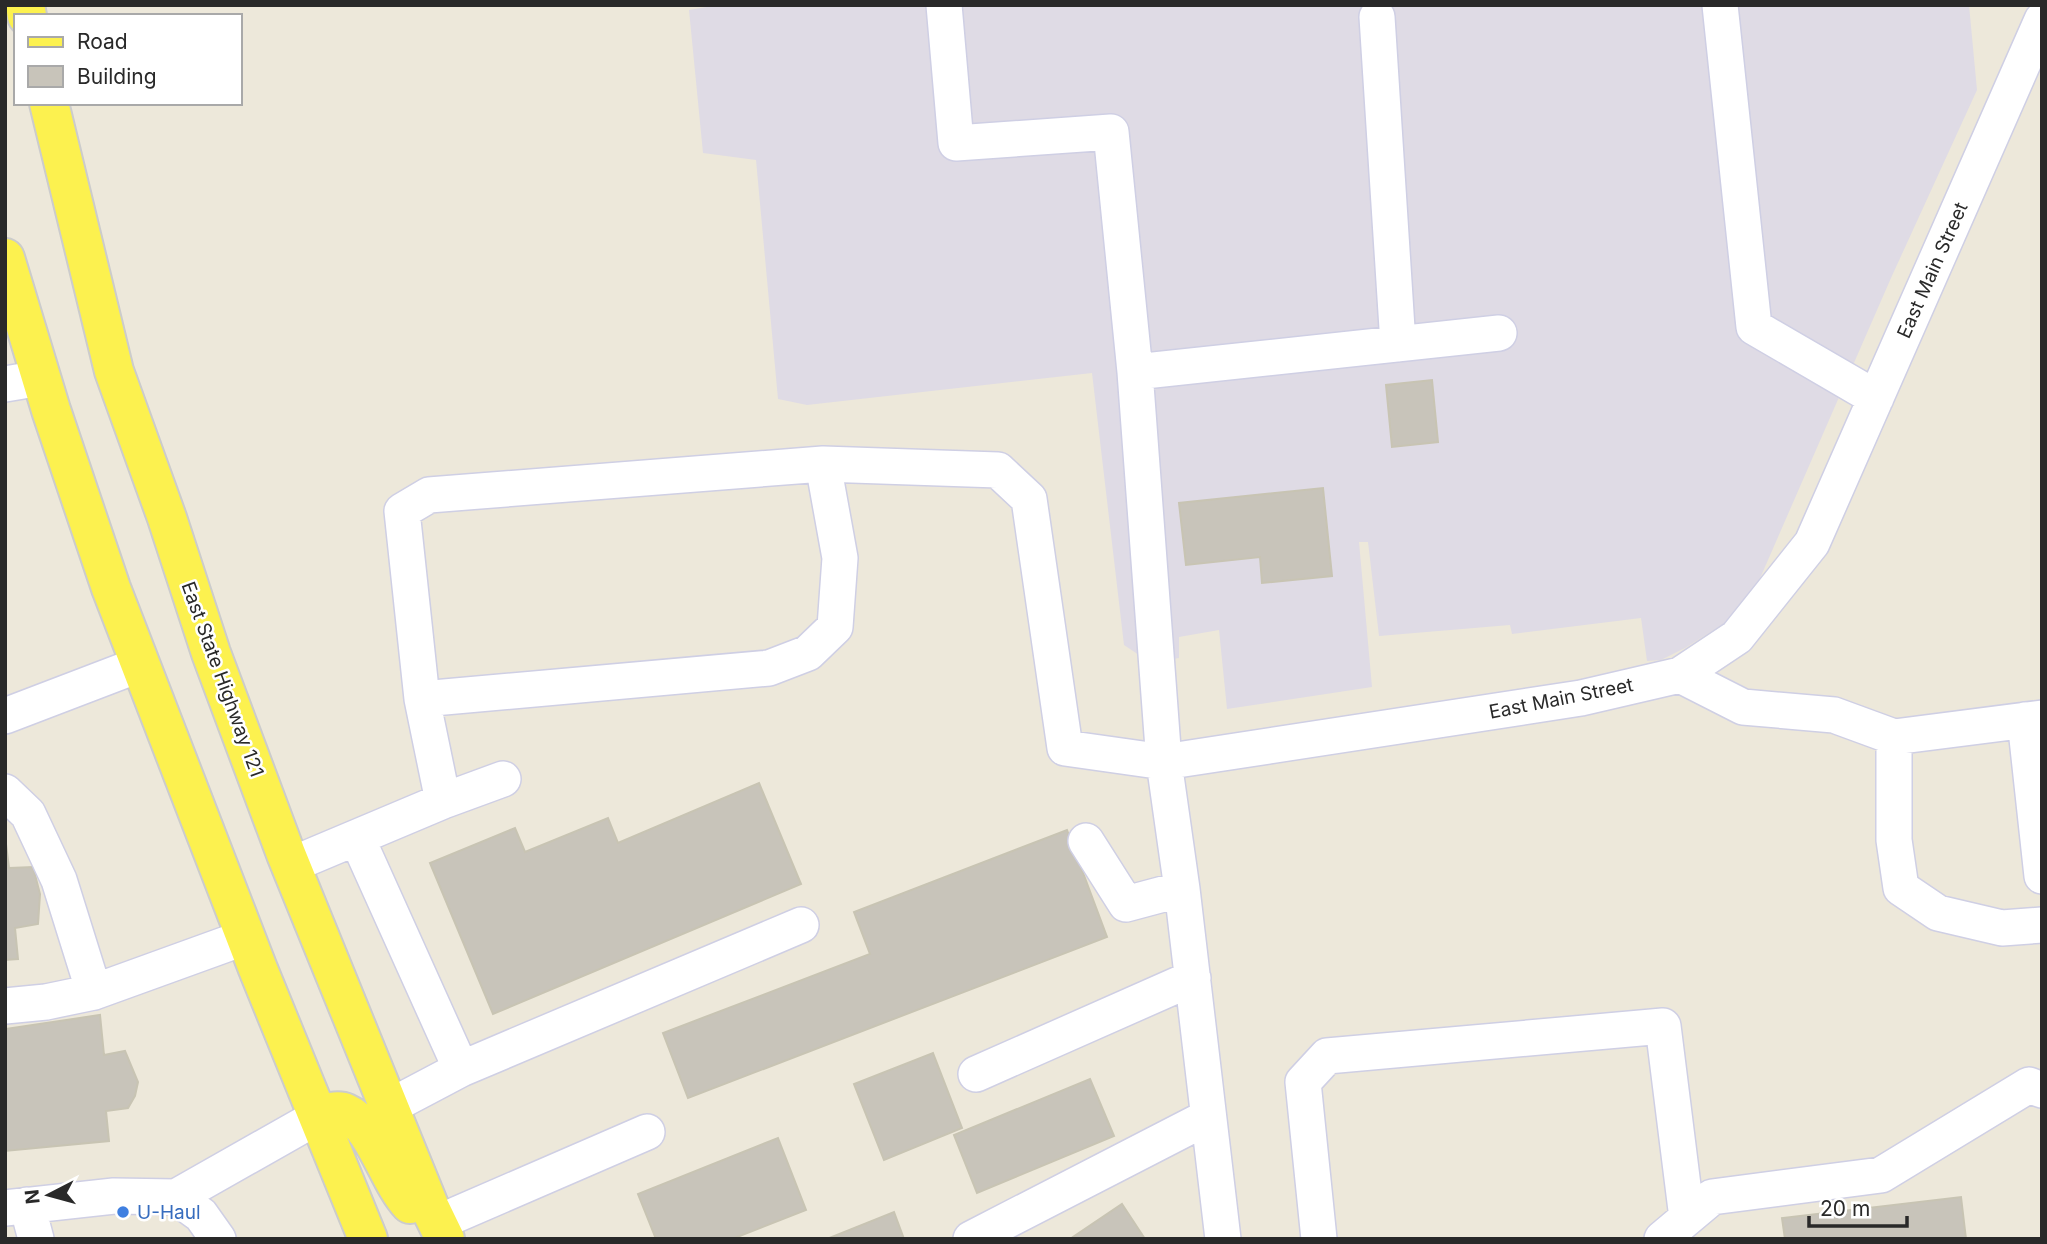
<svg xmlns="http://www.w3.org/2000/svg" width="2047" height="1244" viewBox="0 0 2047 1244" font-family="Inter,sans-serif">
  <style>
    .industrial { fill: #dfdbe5 }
    .building { fill: #c8c4ba; stroke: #c8c4b3; stroke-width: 2 }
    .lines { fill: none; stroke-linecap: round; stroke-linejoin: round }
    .minor-casing { stroke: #cfcfe4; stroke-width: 38 }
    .major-casing { stroke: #ccc; stroke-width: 42 }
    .minor { stroke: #fff; stroke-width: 35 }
    .major { stroke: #fcf14f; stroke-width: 38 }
    .shop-dot { fill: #3f7fe0; stroke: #fff; stroke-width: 2.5 }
    .labels { text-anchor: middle; stroke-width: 5; stroke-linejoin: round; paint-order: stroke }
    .street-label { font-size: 19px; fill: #292929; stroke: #fff }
    .shop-label { font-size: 19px; fill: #366cbe; stroke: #fff; text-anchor: start }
  </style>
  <rect width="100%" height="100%" fill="#ede8da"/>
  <path class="industrial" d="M718 5H1969L1977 90 1891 278 1761 576 1749 602 1737 615 1685 648 1661 660 1647 661 1641 618 1512 634 1510 625 1379 636 1368 542H1359L1372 687 1227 709 1219 630 1179 637V658L1151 663 1124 645 1092 373 807 405 778 399 756 160 703 153 689 10Z"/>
  <path class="building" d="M1432 380 1438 442 1392 447 1386 385Z
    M1323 488 1332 576 1262 583 1260 557 1186 565 1179 503Z
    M759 783 801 884 493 1014 430 863 515 828 525 852 608 818 618 843Z
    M1067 830 1107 937 688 1098 663 1033 870 954 854 912Z
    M5 836 9 868 33 867 40 894 38 924 15 928 18 959 5 960Z
    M100 1015 104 1055 125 1051 138 1082 135 1096 128 1108 106 1111 109 1141 5 1151V1029Z
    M933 1053 962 1128 884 1160 854 1084Z
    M1090 1079 1114 1136 977 1193 954 1135Z
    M778 1138 806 1210 732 1239H656L638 1194Z
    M1961 1197 1966 1239H1785L1782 1218Z
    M1122 1204 1145 1239H1070Z
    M894 1212 904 1239H827Z"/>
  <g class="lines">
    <g class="minor-casing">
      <path id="minor" d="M1720 5 1754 327 1876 398
        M1377 17 1398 344
        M1135 372 1499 333
        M5 384 41 378
        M1680 675 1743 707 1834 715 1894 737 2042 718
        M422 699 769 668 808 653 835 627 840 558 823 464
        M5 716 141 664
        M2025 720 2042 876
        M1894 737V840L1901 888 1938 913 2002 928 2042 925
        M5 792 28 814 59 880 94 992
        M443 801 422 699 402 511 429 495 823 464 998 470 1029 499 1065 748 1164 762 1135 372 1111 132 956 143 944 5
        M357 838 461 1069 389 1107
        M1086 841 1126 904 1182 889
        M291 865 443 801 503 779
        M5 1006 46 1002 94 992 246 937
        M461 1069 801 925
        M976 1074 1193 978
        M176 1197 319 1116
        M27 1205 36 1239
        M5 1208 114 1196 176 1197 201 1215 218 1239
        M437 1223 647 1132
        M971 1239 1208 1117
        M1223 1239 1182 889 1164 762 1581 698 1680 675 1737 637 1812 543 2042 20
        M1319 1239 1303 1082 1327 1056 1663 1026 1687 1218
        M1662 1239 1712 1197 1881 1175 2029 1085 2042 1090"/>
    </g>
    <g class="major-casing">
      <path id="major" d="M25 5 27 16
        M49 103 114 371 167 518 211 653 286 854 430 1208 445 1239
        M5 258 51 410 111 588 258 969 368 1239
        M319 1116C327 1113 337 1109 346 1113 374 1125 388 1181 410 1204"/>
    </g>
    <use href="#minor" class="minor"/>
    <use href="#major" class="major"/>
  </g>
  <circle class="shop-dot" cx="123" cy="1212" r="7"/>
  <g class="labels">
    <g class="street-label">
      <text transform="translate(1932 270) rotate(-66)" y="7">East Main Street</text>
      <text transform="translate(223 679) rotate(70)" y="7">East State Highway 121</text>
      <text transform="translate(1561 698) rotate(-11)" y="7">East Main Street</text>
    </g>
    <g class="shop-label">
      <text x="137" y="1219">U-Haul</text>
    </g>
  </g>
  <rect width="2047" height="1244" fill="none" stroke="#292929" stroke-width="14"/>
  <rect x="14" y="14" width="228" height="91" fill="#ffffff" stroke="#a9a9a9" stroke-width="2"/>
  <rect x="28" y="37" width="35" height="10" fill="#fcf14f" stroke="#a9a9a9" stroke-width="2"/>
  <text x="77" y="49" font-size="21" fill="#292929">Road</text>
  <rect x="28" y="66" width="35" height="21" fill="#c8c4ba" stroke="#a9a9a9" stroke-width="2"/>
  <text x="77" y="84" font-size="21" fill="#292929">Building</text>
  <g transform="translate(49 1195) rotate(264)" stroke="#ffffff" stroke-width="5" paint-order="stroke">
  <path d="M0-5L12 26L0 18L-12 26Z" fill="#292929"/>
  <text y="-10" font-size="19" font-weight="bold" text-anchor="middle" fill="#292929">N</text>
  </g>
  <path d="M1809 1216v10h98v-10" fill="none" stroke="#292929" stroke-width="3.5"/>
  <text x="1820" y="1216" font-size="21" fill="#292929" stroke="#ffffff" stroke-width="5" paint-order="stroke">20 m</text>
</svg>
